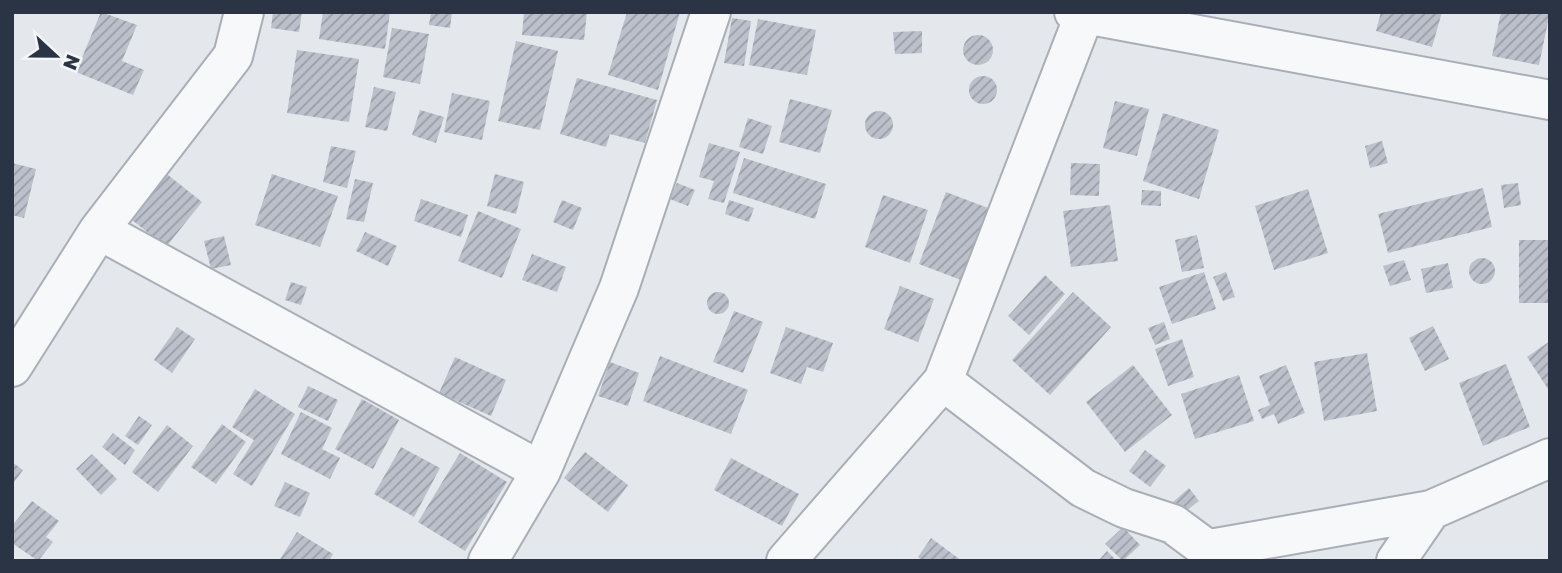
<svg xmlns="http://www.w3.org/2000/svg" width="1562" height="573" viewBox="0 0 1562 573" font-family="'Golos Text',sans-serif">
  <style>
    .building { fill: url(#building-hatch) }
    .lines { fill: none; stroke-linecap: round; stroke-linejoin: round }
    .minor-casing { stroke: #a9aeb7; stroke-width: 42 }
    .minor { stroke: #f7f8fa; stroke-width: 38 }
  </style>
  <defs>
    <pattern id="building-hatch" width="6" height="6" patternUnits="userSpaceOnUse" patternTransform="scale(1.75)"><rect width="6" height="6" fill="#bbc0ca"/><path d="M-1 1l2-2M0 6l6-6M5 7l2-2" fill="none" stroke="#989da6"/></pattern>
  </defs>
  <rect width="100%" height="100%" fill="#e4e7ec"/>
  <path class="building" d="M101 12 137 25 122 61 144 70 133 95 76 72Z
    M273 12H302L299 32 271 28Z
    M323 12H390L385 49 319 39Z
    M431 12H452L450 28 429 25Z
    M524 12H587L584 40 522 35Z
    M627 12H680L658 90 608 75Z
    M1381 12H1442L1432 47 1376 31Z
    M1501 12H1550L1539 65 1492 56Z
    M732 18 751 21 744 66 724 63Z
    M758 19 816 30 807 75 749 65Z
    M392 28 429 34 420 84 383 77Z
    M922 31V53L895 54 893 32Z
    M963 50a15 15 0 1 1 30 0a15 15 0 1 1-30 0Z
    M516 41 558 51 540 130 498 121Z
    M297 50 359 59 349 122 287 113Z
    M969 90a14 14 0 1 1 28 0a14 14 0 1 1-28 0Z
    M577 78 657 100 645 143 610 134 606 147 560 134Z
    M374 87 396 92 387 131 365 127Z
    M452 93 490 101 482 140 444 132Z
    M790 99 832 110 820 153 779 142Z
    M1115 101 1149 109 1137 156 1103 148Z
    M420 110 444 117 436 143 412 135Z
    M865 125a14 14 0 1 1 28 0a14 14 0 1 1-28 0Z
    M1163 113 1219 130 1199 199 1143 181Z
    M748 118 772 126 763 154 739 147Z
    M1382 141 1388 163 1370 168 1365 146Z
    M709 143 740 152 724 203 708 199 714 181 699 177Z
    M331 146 356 151 347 188 323 182Z
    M744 158 826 184 815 219 733 193Z
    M12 163 36 169 24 218 12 215Z
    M1071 163 1100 164 1099 196 1070 195Z
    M163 171 202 202 166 247 127 216Z
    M272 174 338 196 320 247 255 225Z
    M495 174 524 182 516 214 487 206Z
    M355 179 373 183 364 222 346 219Z
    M677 183 695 190 688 206 670 199Z
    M1518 183 1521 205 1504 208 1501 185Z
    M1483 188 1492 227 1388 253 1378 214Z
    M1308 189 1328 253 1274 270 1255 206Z
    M1142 190 1161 191V206L1141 205Z
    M946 192 988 208 961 280 919 264Z
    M883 195 928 210 910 263 865 247Z
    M421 199 468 215 461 237 414 221Z
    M562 200 582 208 573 230 553 222Z
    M729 200 754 208 749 222 725 214Z
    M1110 205 1118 261 1071 267 1063 211Z
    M478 211 521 229 502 278 458 261Z
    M365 232 397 246 388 266 356 251Z
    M1197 235 1204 268 1182 272 1175 240Z
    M224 236 231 265 211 269 204 241Z
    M1519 240H1550V303H1519Z
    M532 254 566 267 557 292 522 280Z
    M1469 271a13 13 0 1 1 26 0a13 13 0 1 1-26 0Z
    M1404 260 1411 280 1390 286 1383 266Z
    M1448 263 1453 288 1426 293 1421 269Z
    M1204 272 1216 309 1172 324 1159 287Z
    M1226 272 1235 297 1223 301 1213 277Z
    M1045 275 1065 294 1029 335 1008 316Z
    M291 282 307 287 301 305 285 300Z
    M900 286 934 299 918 342 884 329Z
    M1073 292 1111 327 1050 395 1012 360Z
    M707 303a11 11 0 1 1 22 0a11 11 0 1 1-22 0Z
    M734 311 763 322 743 373 713 362Z
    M1164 322 1170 339 1155 345 1148 328Z
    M1433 326 1449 359 1425 371 1409 338Z
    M177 327 195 339 172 373 154 360Z
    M786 327 833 343 823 372 807 367 801 384 770 373Z
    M1182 339 1194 377 1168 386 1155 349Z
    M1550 341V392L1527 357Z
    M1367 353 1377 411 1324 421 1314 362Z
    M660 356 748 390 731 434 643 401Z
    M455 357 506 380 491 416 439 393Z
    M610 362 639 373 628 406 598 396Z
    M1506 364 1530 427 1483 446 1459 383Z
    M1133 365 1172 415 1125 452 1086 402Z
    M1286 365 1305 413 1278 424 1274 414 1262 419 1258 410 1270 405 1259 376Z
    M1239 375 1254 421 1195 439 1181 394Z
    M308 386 338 400 328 421 298 407Z
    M255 389 295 414 252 486 233 474 254 440 232 427Z
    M362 399 399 420 373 469 335 449Z
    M301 412 332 428 322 449 340 458 330 479 281 454Z
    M139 416 152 425 138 445 125 436Z
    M222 424 246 442 216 484 191 467Z
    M167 425 193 446 158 492 132 472Z
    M113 433 135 450 125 465 102 447Z
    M401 447 440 468 414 517 374 494Z
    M1145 450 1166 466 1150 487 1129 471Z
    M585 452 628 485 608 512 564 478Z
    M460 453 507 482 465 551 418 522Z
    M92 454 117 479 101 495 76 469Z
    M731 458 799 494 782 526 714 490Z
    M12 462 23 470 12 485Z
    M285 482 310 493 300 517 274 506Z
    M1189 488 1199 501 1182 514 1173 502Z
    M32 501 59 521 46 537 53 542 38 561 12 543V526Z
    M1123 527 1140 545 1123 561 1105 544Z
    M297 532 333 554 329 561H279Z
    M931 538 962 561H923L918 557Z
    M1107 551 1117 561H1098Z"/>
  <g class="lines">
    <g class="minor-casing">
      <path id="minor" d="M1074 12 1550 100
        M99 230 541 471
        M12 367 99 230 233 56 244 12
        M943 381 1083 488 1124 508 1173 524 1223 561
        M1210 549 1431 510
        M488 561 541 471 619 288 711 12
        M786 561 943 381 1085 13
        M1396 561 1431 510 1550 458"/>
    </g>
    <use href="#minor" class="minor"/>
  </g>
  <rect width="1562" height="573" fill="none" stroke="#2b3445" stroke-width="28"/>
  <g transform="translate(56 56) rotate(112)" stroke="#f4f6f9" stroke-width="5" paint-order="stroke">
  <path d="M0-5L12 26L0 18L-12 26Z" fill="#2b3445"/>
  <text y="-10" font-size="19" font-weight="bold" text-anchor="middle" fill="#2b3445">N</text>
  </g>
</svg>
